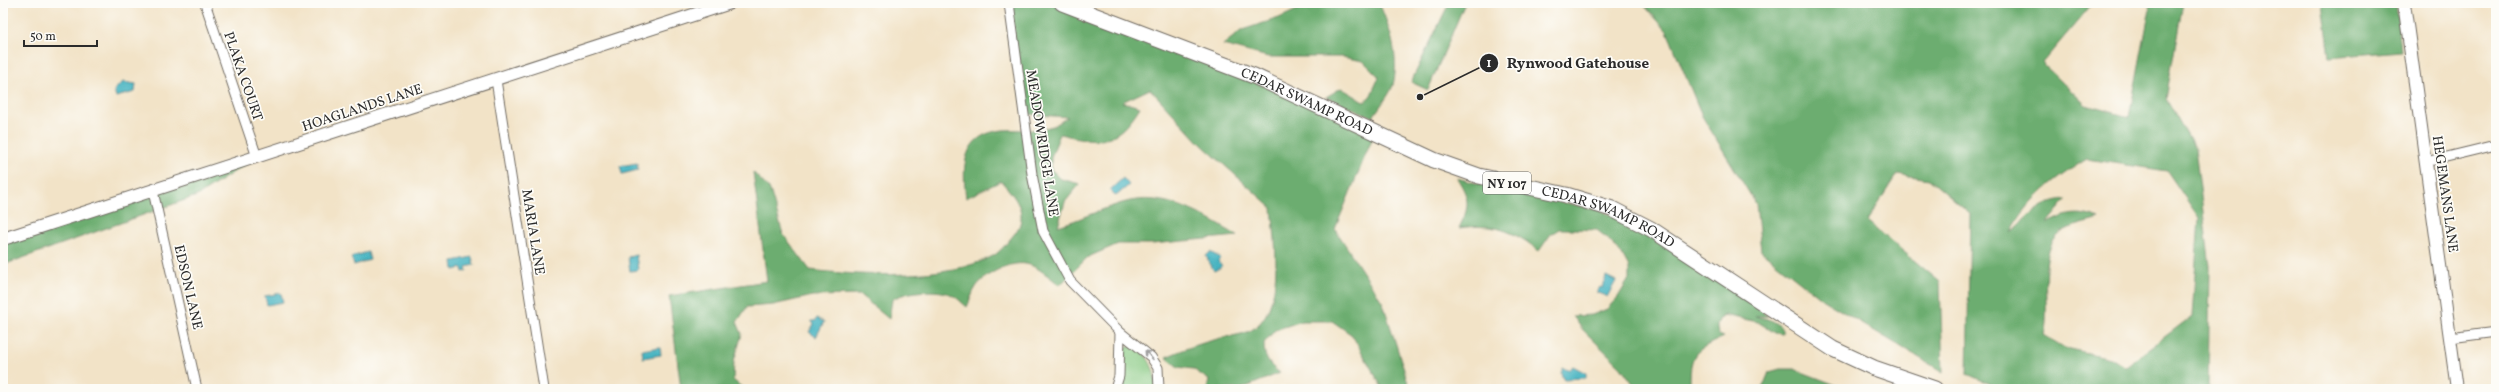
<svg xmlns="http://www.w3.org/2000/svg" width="2499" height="392" viewBox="0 0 2499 392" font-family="Vollkorn,serif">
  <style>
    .green { fill: #86c982; stroke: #587a56 }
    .forest { fill: #6cad70; stroke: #4c6c4e; fill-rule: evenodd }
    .water { fill: #46b4c1; stroke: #387076 }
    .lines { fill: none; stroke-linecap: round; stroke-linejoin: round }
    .minor-casing { stroke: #716b62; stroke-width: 11 }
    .tertiary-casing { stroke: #716b62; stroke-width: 14 }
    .primary-casing { stroke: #716b62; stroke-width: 17 }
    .minor { stroke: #fff; stroke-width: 9 }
    .tertiary { stroke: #fff; stroke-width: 12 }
    .primary { stroke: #fff; stroke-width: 15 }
    .oneway { stroke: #a0a0a0 }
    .labels { text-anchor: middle; stroke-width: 3.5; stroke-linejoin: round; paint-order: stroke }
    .shield { fill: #fdfcf7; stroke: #6a6a68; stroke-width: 1 }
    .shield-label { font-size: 13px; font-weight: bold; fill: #2b2b2b }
    .street-label { font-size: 14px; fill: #2b2b2b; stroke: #fdfcf7 }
    .leader { fill: none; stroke: #2b2b2b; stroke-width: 1.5 }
    .callout-dot { fill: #2b2b2b; stroke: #fdfcf7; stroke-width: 1.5 }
    .mark-label { font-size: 12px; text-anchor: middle; font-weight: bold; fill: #fff }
    .callout-label { font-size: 15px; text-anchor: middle; font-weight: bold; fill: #2b2b2b; stroke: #fdfcf7; stroke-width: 3.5; stroke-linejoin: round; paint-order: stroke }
  </style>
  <rect width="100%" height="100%" fill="#fdfcf7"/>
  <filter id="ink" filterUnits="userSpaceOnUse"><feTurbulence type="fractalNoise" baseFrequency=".025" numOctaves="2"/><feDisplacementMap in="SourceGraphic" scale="8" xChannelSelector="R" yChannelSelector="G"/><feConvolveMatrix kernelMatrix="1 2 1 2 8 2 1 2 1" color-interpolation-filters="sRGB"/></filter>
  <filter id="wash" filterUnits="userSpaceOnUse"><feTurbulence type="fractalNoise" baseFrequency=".012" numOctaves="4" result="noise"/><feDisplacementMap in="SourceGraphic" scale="16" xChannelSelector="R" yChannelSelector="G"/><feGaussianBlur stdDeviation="0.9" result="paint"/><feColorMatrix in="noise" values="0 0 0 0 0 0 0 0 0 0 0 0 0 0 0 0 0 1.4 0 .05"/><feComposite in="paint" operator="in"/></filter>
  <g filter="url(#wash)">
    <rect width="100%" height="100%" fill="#f2e3c7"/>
    <path class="green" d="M1132 346C1150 354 1155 370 1156 389H1119L1125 363V348Z"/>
    <path class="forest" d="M1009 3H1062L1375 132 1335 229 1383 303 1410 389H1383L1352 335 1332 321H1302L1275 330 1264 343C1264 358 1268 364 1280 373L1241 389H1207L1209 380 1193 369 1178 367 1166 357C1184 349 1201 343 1221 338 1229 336 1242 335 1250 331 1286 311 1275 242 1272 208L1202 145 1150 89 1122 102 1140 107C1117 144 1101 144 1060 134L1051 157V169L1061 179 1080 184 1065 202 1058 226C1080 220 1100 209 1122 203 1165 190 1202 215 1238 236L1152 244H1118L1088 257 1060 285C1050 278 1038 266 1026 264 1010 261 985 274 976 287 972 293 970 301 967 307 962 303 958 298 952 295 939 288 903 291 892 300L889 319 860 295 813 296 773 305 747 307 737 322 742 334 734 361 733 380 744 389H681L669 296 767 281 753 172 770 190 783 234 810 270C860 276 948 280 993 256 1000 252 1006 244 1011 238 1031 217 1018 200 1001 181L966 198C962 166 962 134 1003 130 1019 129 1034 132 1049 127 1056 126 1062 120 1068 117L1024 114Z
      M1312 3H1379C1390 28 1400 57 1393 85 1390 95 1379 107 1373 117L1326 97 1341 88 1365 102 1371 95 1379 77 1363 61 1342 57H1268L1223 45 1242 30 1279 18Z
      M1449 3H1465L1428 90 1411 82Z
      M1642 3H2093L2042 63 2086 105 2129 117 2151 3H2183L2166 98 2195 149 2210 266 2208 389H2002L1967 374 1970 214 1929 179 1897 174 1867 221 1940 282 1943 372 1823 300 1761 251 1756 204 1702 116 1667 31ZM2087 159 2167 171 2199 218 2192 316 2125 367 2111 358 2065 348 2044 335C2052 306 2034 252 2062 232 2072 225 2089 223 2100 219 2078 211 2067 213 2046 224L2067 199C2037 201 2032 216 2011 232 2028 199 2056 178 2087 159Z
      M2322 3H2396L2401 51 2329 57Z
      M255 158 199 195 3 265V240Z
      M1457 178 1502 190 1600 210 1643 230 1743 294 1768 316H1755C1766 319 1781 320 1783 334L1775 333 1758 322 1724 315C1717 320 1715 327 1719 335L1724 337C1692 352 1690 353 1690 389H1637L1621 367 1582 329 1573 316 1592 315 1607 309 1618 297 1629 279V267L1623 256 1607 238 1597 230 1572 229H1559L1551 234 1539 251C1513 230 1493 223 1459 228 1470 206 1470 199 1457 178Z
      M1780 369H1794L1841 387 1863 388 1762 389 1769 372Z"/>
    <path class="water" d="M123 82 136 84 135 92 116 97 114 90Z
      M637 163 638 170 622 174 620 166Z
      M1123 178 1129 185 1116 196 1110 190Z
      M368 252 370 260 354 265 351 257Z
      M1210 252 1221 258 1218 261 1222 267 1214 271 1206 256Z
      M636 255 638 270 630 271 628 257Z
      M472 257 474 265 466 267 467 271 463 272 462 268 454 270 453 261Z
      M1606 276 1616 281 1607 297 1597 292 1600 287 1603 288Z
      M281 293 283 302 267 305 265 296Z
      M817 318 824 322 816 337 809 332 814 324 811 321H815Z
      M660 347 661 355 643 358 642 350Z
      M1573 366 1586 373V378L1563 379 1561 373 1563 368 1568 370Z"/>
  </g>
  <g filter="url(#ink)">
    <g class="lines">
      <g class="minor-casing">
        <path id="minor" d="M205 3 257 157
          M1009 3 1032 174 1043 231 1070 281 1120 332 1151 357 1158 368 1159 389
          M496 80 544 389
          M2426 162 2496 145
          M153 191 197 389
          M2450 338 2496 332
          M1115 389 1119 376 1120 332"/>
      </g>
      <g class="tertiary-casing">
        <path id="tertiary" d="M2404 3 2457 389
          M3 239 730 3"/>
      </g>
      <g class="primary-casing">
        <g id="primary">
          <path id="s1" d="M1062 3 1254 76 1434 160 1479 176 1566 195 1612 209 1651 229 1833 349 1874 368 1935 389"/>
        </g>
      </g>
      <use href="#minor" class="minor"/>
      <use href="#tertiary" class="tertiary"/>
      <use href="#primary" class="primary"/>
    </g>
    <defs><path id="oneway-shaft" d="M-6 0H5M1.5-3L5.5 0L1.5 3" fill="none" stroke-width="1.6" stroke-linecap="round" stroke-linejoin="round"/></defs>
    <use class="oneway" href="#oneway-shaft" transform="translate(1149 355) rotate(-132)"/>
  </g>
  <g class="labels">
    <rect class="shield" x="1483" y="172" width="48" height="22" rx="3"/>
    <g class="shield-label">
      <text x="1507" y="188">NY 107</text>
    </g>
    <g class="street-label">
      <text transform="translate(244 76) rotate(71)" y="5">PLAKA COURT</text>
      <text dy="5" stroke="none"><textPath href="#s1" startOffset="264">CEDAR SWAMP ROAD</textPath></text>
      <text transform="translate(362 107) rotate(-18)" y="5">HOAGLANDS LANE</text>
      <text transform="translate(1043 143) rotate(81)" y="5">MEADOWRIDGE LANE</text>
      <text transform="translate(2446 194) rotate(82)" y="5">HEGEMANS LANE</text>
      <text dy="5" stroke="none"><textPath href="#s1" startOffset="588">CEDAR SWAMP ROAD</textPath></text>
      <text transform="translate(534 232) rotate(81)" y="5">MARIA LANE</text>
      <text transform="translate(189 287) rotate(77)" y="5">EDSON LANE</text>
    </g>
  </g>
  <path class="leader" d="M1420 97L1489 63"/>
  <g class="callout-dot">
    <circle cx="1420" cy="97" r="4"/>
    <circle cx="1489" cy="63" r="10"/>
  </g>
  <g class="mark-label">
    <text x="1489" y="67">1</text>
  </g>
  <g class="callout-label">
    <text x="1578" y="68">Rynwood Gatehouse</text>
  </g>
  <rect width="2499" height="392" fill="none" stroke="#fdfcf7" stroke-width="16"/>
  <path d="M24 40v6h73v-6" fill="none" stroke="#2b2b2b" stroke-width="2"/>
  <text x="30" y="40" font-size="12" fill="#2b2b2b" stroke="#fdfcf7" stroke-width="3" paint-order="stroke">50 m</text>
</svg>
